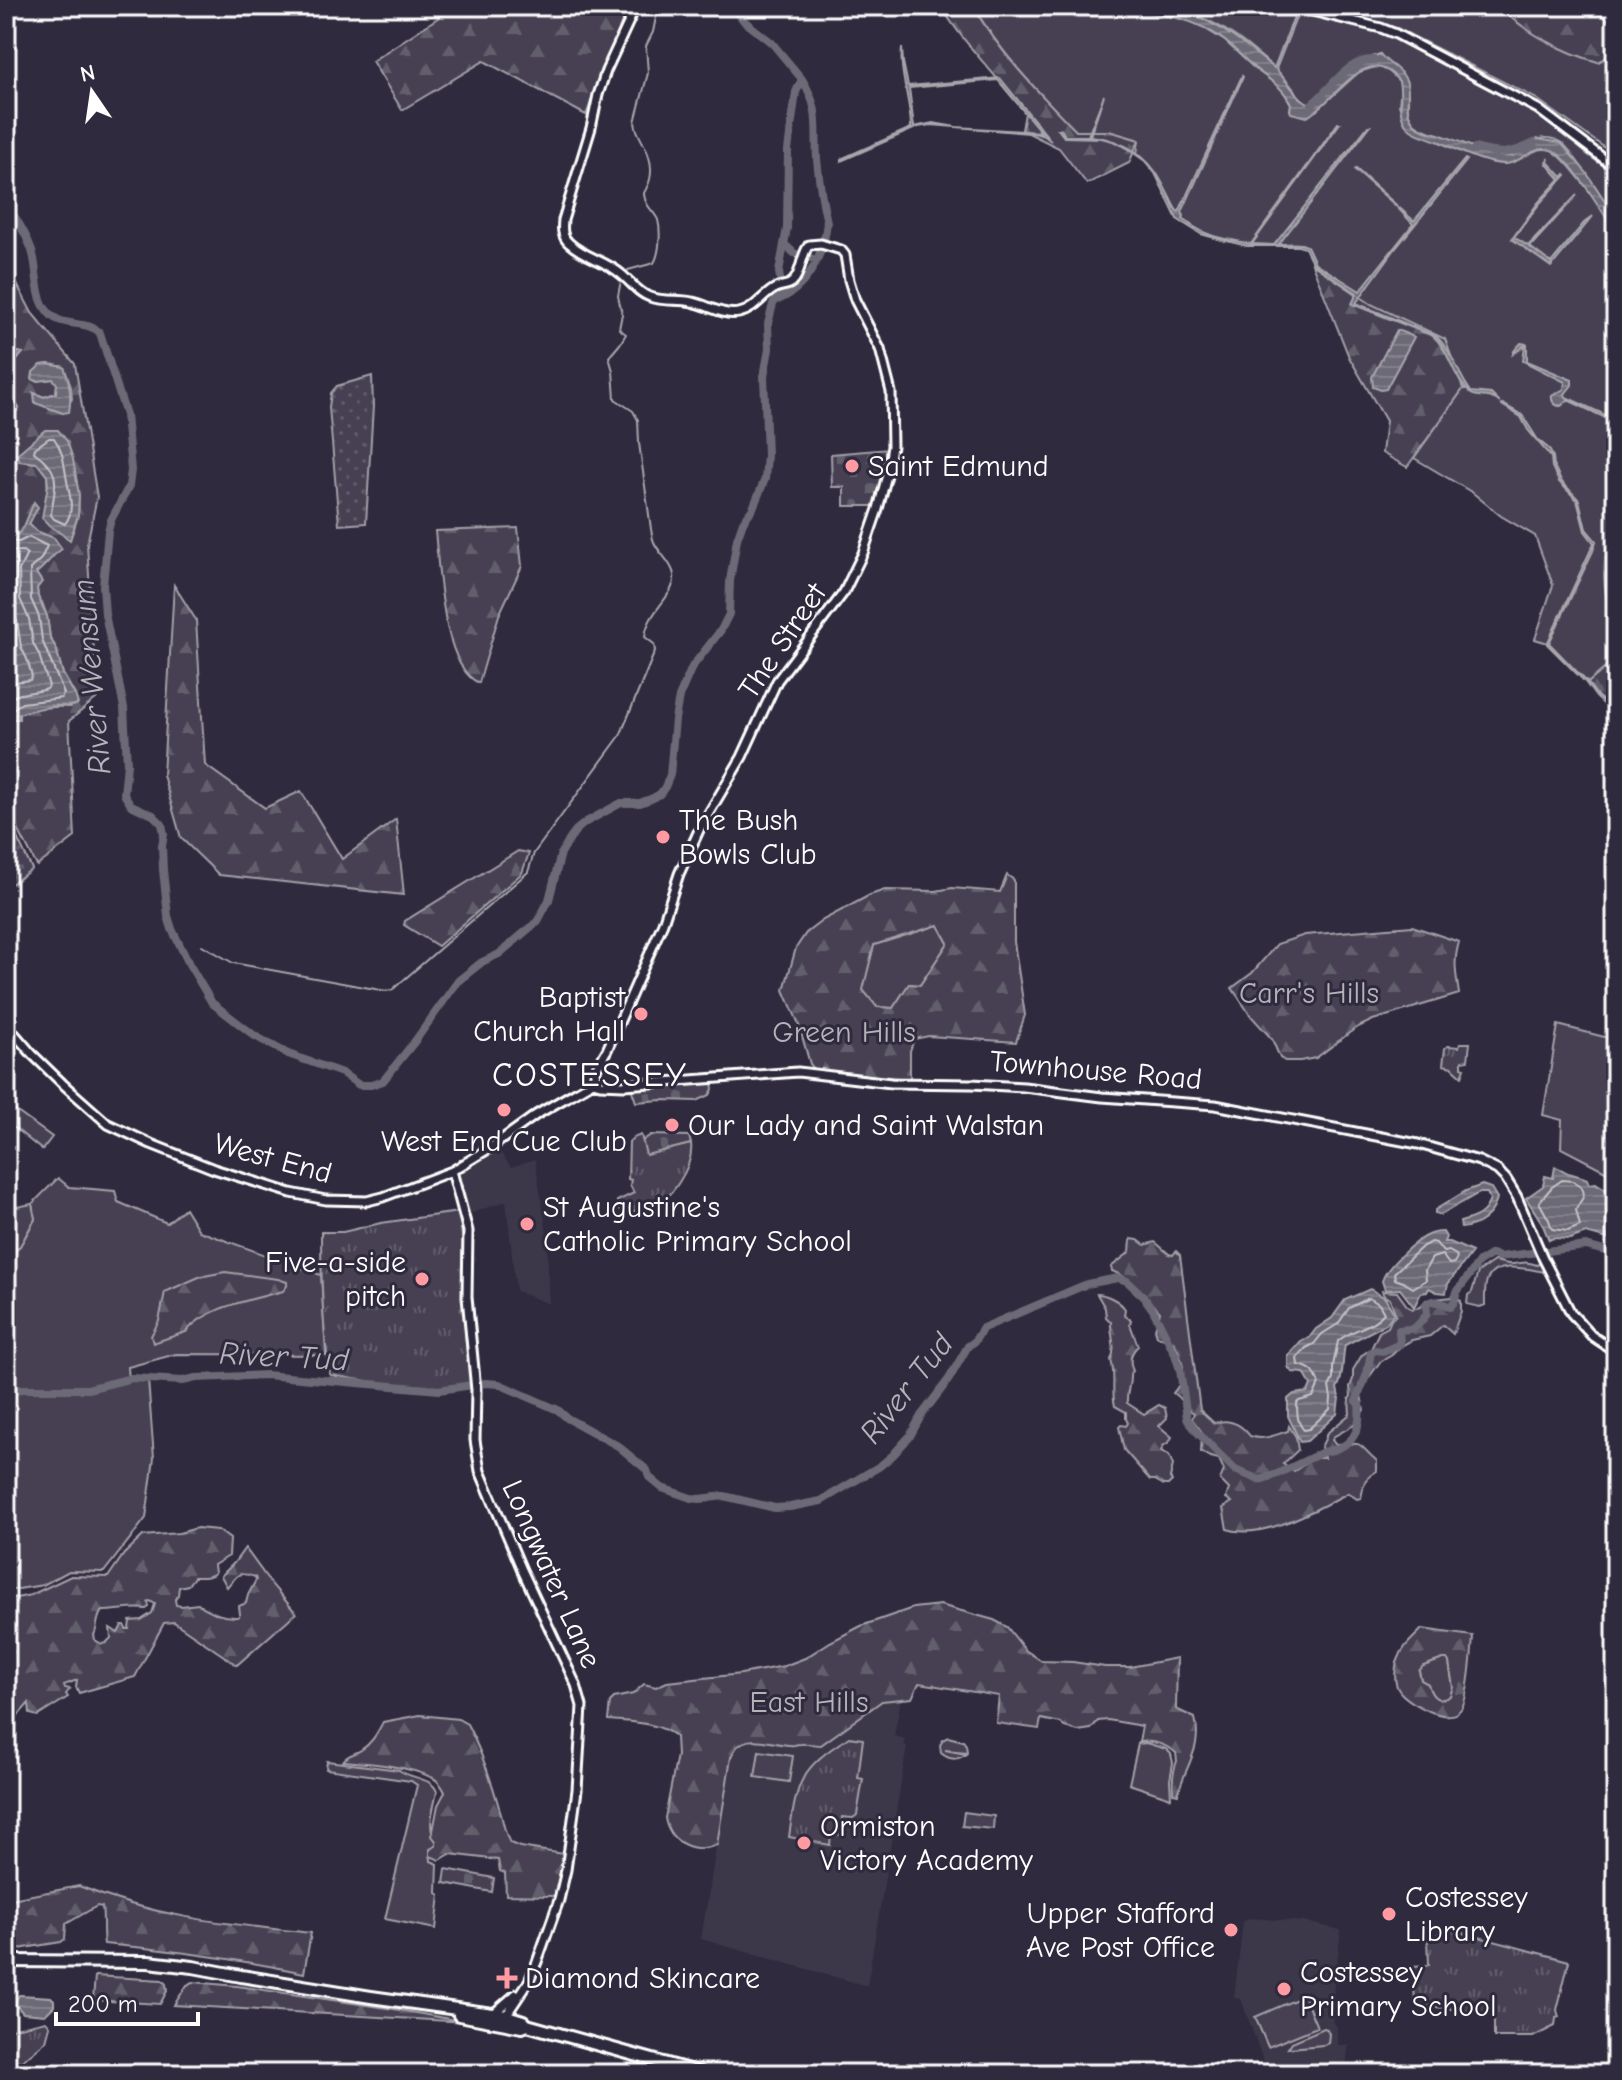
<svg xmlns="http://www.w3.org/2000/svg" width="1622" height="2080" viewBox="0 0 1622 2080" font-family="'Comic Neue',sans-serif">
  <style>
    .built { fill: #3c3749 }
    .grass { fill: #464152; stroke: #a2a0a8; stroke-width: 2 }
    .forest { fill: url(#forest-firs); stroke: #a2a0a8; stroke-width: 2; fill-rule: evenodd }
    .cemetery { fill: url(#cemetery-stones); stroke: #a2a0a8; stroke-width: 2 }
    .park { fill: url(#park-tufts); stroke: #a2a0a8; stroke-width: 2 }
    .garden { fill: url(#garden-dots); stroke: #a2a0a8; stroke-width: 2 }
    .water { fill: url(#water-rules); stroke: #a7a6ad; stroke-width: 2; fill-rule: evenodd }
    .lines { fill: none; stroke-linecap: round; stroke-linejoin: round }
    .shore { stroke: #c5c3c9; stroke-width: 2 }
    .stream { stroke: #a7a6ad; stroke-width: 2 }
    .river { stroke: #6d6a77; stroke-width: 8 }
    .secondary-casing { stroke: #fff; stroke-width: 13 }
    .highway-casing { stroke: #fff; stroke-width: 16 }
    .secondary { stroke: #2f2a3d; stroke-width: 7 }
    .highway { stroke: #2f2a3d; stroke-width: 10 }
    .poi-dot { fill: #ff9aa2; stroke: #2f2a3d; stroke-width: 3 }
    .labels { text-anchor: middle; stroke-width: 6; stroke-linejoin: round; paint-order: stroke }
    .poi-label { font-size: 30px; fill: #fff; stroke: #2f2a3d; text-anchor: start }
    .street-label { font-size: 30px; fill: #fff; stroke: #2f2a3d }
    .park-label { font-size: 30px; fill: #b5b3ba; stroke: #2f2a3d }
    .water-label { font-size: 32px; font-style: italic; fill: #b6b4bb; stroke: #2f2a3d }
    .quarter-label { font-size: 34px; letter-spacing: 2px; fill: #fff; stroke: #2f2a3d }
  </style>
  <defs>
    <pattern id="forest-firs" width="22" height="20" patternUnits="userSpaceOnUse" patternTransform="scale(2)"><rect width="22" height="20" fill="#464152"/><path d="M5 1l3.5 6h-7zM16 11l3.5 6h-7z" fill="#625e6c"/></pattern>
    <pattern id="cemetery-stones" width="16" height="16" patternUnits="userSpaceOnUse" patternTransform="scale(2)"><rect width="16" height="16" fill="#464152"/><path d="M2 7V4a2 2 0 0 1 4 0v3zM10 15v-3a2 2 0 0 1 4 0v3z" fill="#625e6c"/></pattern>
    <pattern id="park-tufts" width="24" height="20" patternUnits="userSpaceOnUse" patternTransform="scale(2)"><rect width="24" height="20" fill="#464152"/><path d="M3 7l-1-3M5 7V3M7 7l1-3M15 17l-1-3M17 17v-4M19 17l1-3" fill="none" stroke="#625e6c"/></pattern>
    <pattern id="garden-dots" width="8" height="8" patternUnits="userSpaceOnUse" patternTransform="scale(2)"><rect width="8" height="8" fill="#464152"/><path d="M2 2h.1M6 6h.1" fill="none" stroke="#625e6c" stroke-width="1.8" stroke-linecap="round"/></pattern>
    <pattern id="water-rules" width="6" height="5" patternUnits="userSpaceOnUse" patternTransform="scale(2)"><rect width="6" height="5" fill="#6d6a77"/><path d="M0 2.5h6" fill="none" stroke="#83808b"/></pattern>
  </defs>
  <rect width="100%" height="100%" fill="#2f2a3d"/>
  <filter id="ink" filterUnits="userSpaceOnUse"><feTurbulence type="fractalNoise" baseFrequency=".0125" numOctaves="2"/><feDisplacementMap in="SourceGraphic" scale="16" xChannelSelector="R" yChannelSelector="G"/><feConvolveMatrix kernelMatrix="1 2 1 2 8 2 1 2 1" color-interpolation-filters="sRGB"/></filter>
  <g filter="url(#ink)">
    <path class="built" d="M497 1147 511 1167 535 1159 547 1234 549 1304 516 1291 506 1201 469 1214 459 1183V1176L464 1169 473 1165Z
      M901 1699 894 1736 905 1739 904 1745 907 1746 867 1986 701 1939 731 1757 734 1749 738 1746 752 1740H765L791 1746 801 1743 821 1745 882 1701Z
      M1249 1918 1306 1922 1341 1930 1335 1981 1334 1982 1333 2022 1337 2027V2045H1348L1346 2074H1268L1241 1999 1234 1998 1243 1922Z"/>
    <path class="grass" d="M973 6H1109L1116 10 1159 14 1194 22 1225 41 1254 68 1282 89 1291 104 1290 110 1316 111 1359 72 1379 66 1389 71 1399 81 1401 87 1399 105 1405 124C1432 138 1480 166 1509 163 1523 161 1534 145 1549 149 1564 153 1614 222 1616 236 1618 254 1616 274 1616 292L1614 298 1616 323V550L1609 617 1616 637V659L1588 683 1548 643 1535 639 1553 585 1535 536 1501 516 1473 493 1414 458 1463 389H1469L1458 373 1448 352 1355 303 1361 293C1349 285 1324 273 1315 263 1309 256 1311 246 1301 244 1291 242 1280 245 1270 245 1245 246 1213 240 1192 226 1165 208 1164 171 1137 154L1139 140 1108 131H1076C1038 92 1001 54 973 6Z
      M1160 6H1283L1377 30 1413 45 1540 114 1588 155 1616 175V218C1604 199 1591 180 1578 162 1573 156 1568 147 1562 143 1534 126 1525 158 1506 156 1493 155 1421 131 1414 123 1405 113 1409 105 1408 94 1406 80 1388 65 1380 54L1362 61 1321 98 1314 102 1307 103C1296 96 1292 84 1282 76 1262 56 1233 32 1207 20 1192 13 1176 10 1160 6Z
      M1316 6H1499C1525 34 1564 47 1598 62L1616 53V156L1537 99 1397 28Z
      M938 925 948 943 920 985 909 984 893 1008 877 1007 862 990 874 945Z
      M1558 1025 1616 1040 1615 1176 1561 1148 1562 1120 1543 1115Z
      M58 1178 69 1187 115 1191 118 1202 167 1223 185 1208 199 1231 321 1275 326 1355 176 1354 128 1367 129 1380 148 1379 154 1458 146 1518 104 1572 69 1571 43 1585 6 1591V1261L20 1246 35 1219 32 1204Z
      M1494 1261C1501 1262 1507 1265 1513 1264 1523 1263 1527 1261 1537 1265L1541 1262 1546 1272C1530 1270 1498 1260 1488 1278 1484 1285 1485 1296 1485 1305L1480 1307 1467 1304 1468 1295 1472 1292 1478 1272Z
      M1443 1659H1448L1449 1662 1453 1687 1450 1696C1438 1704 1431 1696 1428 1684L1421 1680 1419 1671 1423 1666Z
      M948 1737 963 1741 966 1745 967 1752 945 1750 966 1754C957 1761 949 1760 941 1753L940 1745 943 1740Z
      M1146 1743 1166 1749 1171 1754 1173 1763 1170 1780 1171 1798 1129 1784 1138 1744Z
      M759 1751 793 1756 789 1782 755 1777Z
      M327 1761 399 1770C411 1779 432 1777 437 1792 434 1807 426 1828 436 1841V1847L430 1850 431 1861 438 1864 437 1893 440 1895 436 1929 385 1919 417 1785 411 1781 326 1769Z
      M964 1812 994 1816 993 1829 962 1826Z
      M1304 1996 1317 2027 1268 2047 1255 2017Z"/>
    <path class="forest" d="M453 6H628L586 115 484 61 402 110 372 61 453 8Z
      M941 6H973C1000 54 1038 92 1076 131H1109L1139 140 1129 163 1087 184 1059 148 1022 130 1025 113C998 76 964 45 941 6Z
      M1499 6H1587L1616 25V53L1598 62C1565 53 1522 31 1499 6Z
      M6 238 9 240 8 267 32 313 75 364 97 497 87 544 97 698 69 721 75 837 37 866 6 806V719H18V714C29 708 59 706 71 707L75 695 63 674 56 648 50 638 47 616 42 602 38 597 37 588 41 581 36 573C46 565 52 556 61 548L54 538 36 531 29 524 34 503 24 527 19 534H8L6 532V444L11 440C9 427 11 418 19 408L7 393 9 383 16 376V361L22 353 11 351 6 340ZM48 364 64 367 71 387 72 399 63 413 43 406 34 393 44 397 56 393 57 384 53 379 37 381ZM67 441C73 460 81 495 78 514 77 522 73 531 70 539L49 525 47 476 37 463 20 461Z
      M1312 264 1371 304 1445 339 1463 389 1407 467 1382 453 1386 421 1349 357Z
      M518 528 522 566 499 615 479 683C442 667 439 567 435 531Z
      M174 585 196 620 205 765 265 808 301 791 342 859 396 819 404 895 219 875 181 838 163 775Z
      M1616 659V713L1598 697 1588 683Z
      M518 851 529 853 522 873 438 946 404 925 405 921Z
      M1007 875 1014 880V942L1025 1015 1016 1042 929 1036 914 1039 910 1051V1079L815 1070 810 1064 798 1022 784 990 796 948 806 933 823 920 870 895 885 890 936 891 952 888 1000 892ZM938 925 948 943 920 985 909 984 893 1008 877 1007 863 990 874 945Z
      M1412 926 1459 942C1453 963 1456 973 1459 994L1373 1020 1356 1028 1316 1058 1300 1061H1285L1280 1058 1272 1039 1251 1016 1232 988 1252 973 1277 944 1305 935Z
      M6 1201 17 1207 32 1204 35 1219 20 1246 6 1261Z
      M1131 1239 1138 1240 1145 1245 1155 1242C1160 1246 1164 1250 1169 1254L1173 1255 1176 1251 1180 1255 1200 1410 1214 1423C1229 1418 1241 1424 1250 1436 1263 1441 1274 1435 1288 1431L1289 1426 1296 1437 1298 1450 1283 1464 1294 1471 1314 1458H1324L1321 1447 1326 1437V1434L1350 1414 1349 1399 1351 1396 1350 1387 1353 1379V1370L1362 1355 1371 1349 1379 1332 1388 1327 1391 1320 1396 1315 1390 1299 1384 1296 1382 1291 1397 1292 1408 1307 1412 1309 1420 1307 1426 1300 1452 1297 1461 1301V1311L1453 1334 1443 1325 1430 1336 1412 1340 1401 1346 1392 1355 1380 1362 1370 1376 1359 1385 1364 1410 1354 1425 1333 1437 1332 1440 1335 1444C1368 1443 1355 1442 1377 1461V1471C1361 1481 1365 1483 1361 1498L1357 1499 1348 1493C1317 1509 1262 1541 1227 1529L1223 1508 1232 1502 1226 1498 1229 1489 1220 1480 1224 1470 1219 1459 1210 1457 1201 1452 1202 1432 1192 1419 1194 1413C1185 1408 1182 1399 1173 1393 1176 1389 1179 1386 1181 1381 1187 1369 1179 1351 1173 1341L1157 1336 1155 1329 1160 1312C1144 1296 1134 1279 1112 1271L1111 1267 1130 1252Z
      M225 1272 278 1279 287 1282V1286L283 1291C252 1300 207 1306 186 1332L153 1343 151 1336 159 1321 165 1292 199 1277Z
      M1097 1294C1106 1294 1120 1301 1125 1309L1124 1315 1131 1320 1130 1324 1138 1346C1130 1353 1129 1362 1133 1371L1130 1374C1131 1384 1126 1393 1127 1403L1144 1414 1159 1405 1165 1408 1167 1418 1159 1426 1172 1437 1169 1442 1163 1446 1161 1451 1169 1455 1173 1465 1170 1478 1172 1481 1168 1485H1164L1155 1480H1150L1124 1450 1119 1427 1121 1425 1126 1426 1128 1423 1126 1419V1412L1115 1406C1111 1391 1116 1376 1111 1360 1117 1347 1110 1334 1111 1322L1106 1317 1105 1308Z
      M197 1528 218 1530 230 1539 229 1556 214 1565 215 1573C209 1578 202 1577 194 1577L188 1585 179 1587 178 1595 175 1600 176 1605 181 1606 198 1604C212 1612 222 1618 238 1617L240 1614 239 1606 246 1603 248 1595 256 1580 255 1577C238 1572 240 1572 227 1587L221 1576 234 1563 245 1548 272 1585 296 1613 237 1665 174 1622 164 1623 135 1677 79 1693 76 1687 77 1680 64 1685 65 1688 70 1689 66 1694 68 1697 38 1716 30 1714 29 1703 16 1718 6 1723V1600L31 1595 71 1576 108 1577 124 1554 143 1536 179 1533ZM150 1601 155 1604 152 1613 141 1620 130 1621 129 1629H126L124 1625H122L118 1633 110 1628 111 1638 106 1643 102 1644 95 1640 94 1635C98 1628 96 1618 102 1611 117 1611 131 1607 146 1609L149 1607 148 1602Z
      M940 1605 994 1620 1007 1627 1025 1650 1042 1661 1073 1662 1105 1667H1130L1177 1658 1176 1709 1195 1718C1203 1748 1185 1766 1178 1794L1173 1793C1172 1782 1173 1771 1177 1761L1176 1753C1166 1744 1151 1740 1139 1742L1142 1726 1108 1720 1098 1721 1091 1729 1078 1731 1064 1727 1061 1723 1041 1719 1039 1729 996 1723 999 1696 919 1683 912 1698 882 1701 821 1745C815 1745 808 1743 802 1744 791 1744 799 1746 789 1745 768 1744 742 1729 731 1757L717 1845C694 1854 669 1843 665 1818L677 1755 676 1737C659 1722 630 1722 608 1720L610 1702 614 1698 633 1694 644 1684 656 1687 667 1682 741 1674 784 1666 805 1658 830 1642 861 1626 913 1608Z
      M1422 1629 1473 1636C1472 1651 1469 1698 1461 1709 1449 1726 1411 1704 1401 1693 1393 1685 1394 1668 1399 1658 1403 1646 1413 1639 1422 1629ZM1443 1659H1447L1449 1662 1453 1687 1450 1696C1438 1704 1431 1696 1428 1684L1421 1680 1419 1671 1423 1666Z
      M420 1715 458 1719 467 1724C481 1750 491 1779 499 1807 503 1820 504 1832 510 1843L520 1847 564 1854 558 1894 553 1896 506 1895 505 1873 500 1871 498 1860 450 1854 440 1860 430 1856V1849L436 1846V1841L432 1836 438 1805 445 1792C442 1786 439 1781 433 1778 409 1766 369 1763 343 1761 349 1753 354 1755 361 1750 372 1743 377 1733 383 1722Z
      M79 1886C156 1918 229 1924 311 1933L304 1973C238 1959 172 1950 104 1944 102 1931 104 1920 102 1907L97 1906 66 1924 65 1939 61 1942 6 1951V1900Z
      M95 1976 162 1980 166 1984 167 1991 160 2004 93 2000Z
      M193 1982 237 1986 394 2009 466 2022 174 2005 187 1985Z
      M1324 2028 1327 2029 1329 2034 1328 2043 1324 2045 1288 2048 1292 2042Z"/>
    <path class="cemetery" d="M889 449 876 506H844V487H832L831 454Z
      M712 1082 713 1089 710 1095 697 1101 662 1100 636 1102 631 1088Z
      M651 1135 689 1136 691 1144 646 1156 642 1141Z
      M446 1869 494 1878 492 1892 444 1883Z"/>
    <path class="park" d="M1460 1043H1470L1468 1060 1462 1061V1067L1465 1068 1462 1076 1452 1067 1443 1065 1445 1048 1448 1046 1459 1047Z
      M6 1104 52 1137 42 1150 6 1121Z
      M641 1135 646 1155 691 1144C694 1166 670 1202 649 1210 639 1213 628 1211 618 1209L617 1201 634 1193 630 1185 631 1180 628 1179 629 1142 633 1138Z
      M459 1212 464 1251V1321L471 1384C425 1393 376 1382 330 1375 322 1328 321 1279 321 1232H343L381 1223Z
      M849 1737 863 1739 858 1778 863 1779 857 1815 853 1818 842 1817 840 1835 831 1834 830 1845 789 1837C797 1781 799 1769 849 1737Z
      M1441 1927 1569 1961 1557 2010 1559 2017 1556 2018 1555 2026 1533 2037H1494V2015L1415 2004 1413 1966 1429 1965 1428 1938 1437 1939Z
      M46 2021 50 2026 46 2041 22 2061 6 2062V2030Z"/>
    <path class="garden" d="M372 376 373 406 366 523 339 525 329 407 331 393 337 386Z
      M6 815 32 869 6 888Z"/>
    <path class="water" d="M1109 6C1126 6 1143 4 1160 6 1205 11 1240 41 1274 68L1294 17 1296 18 1276 69 1299 97 1308 103C1327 101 1337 79 1351 67 1360 61 1371 58 1380 54 1387 64 1401 68 1406 80 1412 94 1402 108 1413 122 1415 125 1419 128 1423 130 1430 133 1427 131 1435 133 1452 137 1496 160 1512 156 1522 153 1528 143 1538 139L1561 143 1586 172 1616 218V233C1604 215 1570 156 1551 150 1534 144 1521 164 1505 164 1483 164 1459 150 1440 142 1430 138 1420 136 1411 130 1395 115 1403 99 1399 81 1366 40 1336 101 1307 117L1291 113 1290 110 1291 104C1284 88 1270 80 1257 70 1246 61 1236 50 1225 41 1206 26 1186 19 1163 14 1146 10 1125 16 1109 6Z
      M902 48 903 62 908 86 1000 78 1051 141 1042 134 931 125 918 127 841 161V159L911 128C911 101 899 74 902 48ZM998 80 1041 132 956 127 933 123 914 127 909 88Z
      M1242 76 1243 77 1182 212 1184 216 1183 219C1196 230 1209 236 1225 239V241L1201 234 1177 219 1155 173 1145 161 1125 147 1113 141 1101 138 1064 137 1058 129H1061L1065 136H1088L1104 95 1090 136C1115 138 1140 150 1155 171 1163 182 1169 197 1176 210L1179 212Z
      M1338 123H1340L1252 244 1274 245 1368 126H1370L1279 244H1301L1307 246 1315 263 1360 291 1413 224 1395 205 1355 170 1356 169 1414 221 1465 159 1467 160 1395 249 1356 303 1436 336C1452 351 1458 374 1471 392L1491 394 1500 403C1488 392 1478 400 1470 393 1453 378 1450 351 1433 336L1352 304 1357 293 1313 264 1305 248 1298 246H1247L1227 241V239L1251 244Z
      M1549 158 1548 162 1562 177 1565 174 1566 175 1540 203 1514 237 1528 246 1577 195 1530 247 1551 263 1584 223 1593 216 1551 267 1512 239 1538 203 1560 179 1546 163Z
      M1397 330 1414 337 1386 389 1381 390 1373 387 1372 377Z
      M6 340 11 351 23 353 16 361V376L9 383 7 393 19 408C11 418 9 427 11 440L6 444Z
      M1521 343 1527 344V361L1572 380V385L1565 394 1566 397 1616 420V423L1568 400 1561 406C1555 406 1551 402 1552 396L1564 389 1565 382 1523 361 1525 345 1513 354 1514 351Z
      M48 364 64 367C70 382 72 395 69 412L63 413 35 403 34 393 44 397 56 393 57 384 53 379 37 381 32 379 33 372 41 365Z
      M1503 404 1522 415 1538 440 1549 449 1553 457 1554 466 1561 481 1579 500 1586 529 1596 541 1593 551 1549 643 1581 676 1598 697 1609 706 1616 716 1596 697 1585 682 1547 644 1594 543 1585 531 1577 500 1559 482 1552 467 1551 457 1528 430 1521 417 1502 405Z
      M45 430H58L67 441 73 459 79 495 78 515 70 540 49 525 42 518 48 485 47 476 37 463 20 461 17 454Z
      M34 502 38 507 29 524 36 531 54 538 62 549C51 556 47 565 36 573L42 582 37 588 38 597 47 616 50 638 56 648 63 674 75 695 78 704C70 708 66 706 58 706 50 706 25 711 19 714V719H6V556L9 546 6 532 9 534 19 533 24 527Z
      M1616 550V637C1610 621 1602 583 1605 566 1607 559 1611 555 1616 550Z
      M1555 1167C1561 1168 1563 1171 1568 1173 1575 1175 1580 1176 1587 1179L1589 1184 1596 1183C1599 1186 1604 1187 1608 1191 1618 1200 1612 1228 1608 1239L1586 1233 1570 1239 1553 1238 1549 1240 1542 1223 1526 1198 1543 1186 1545 1176 1553 1178Z
      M1482 1185 1491 1188 1497 1198C1494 1215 1478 1227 1461 1228L1460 1222C1474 1218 1486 1215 1490 1199L1487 1193H1479L1440 1215 1435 1213V1210L1466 1191Z
      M1443 1232 1446 1237 1444 1242H1450L1472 1252 1448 1284 1446 1293 1437 1292 1429 1288 1427 1292 1421 1293 1414 1307 1400 1289 1385 1290 1382 1281C1386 1267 1416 1239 1430 1234 1435 1232 1438 1232 1443 1232Z
      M1370 1289 1385 1298 1394 1313 1386 1324 1345 1345C1342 1358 1344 1378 1337 1388L1339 1398 1337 1414 1307 1441 1300 1442 1288 1416V1399L1294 1394 1308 1392 1311 1385 1304 1373 1292 1372 1288 1367V1356L1302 1340 1309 1338 1316 1329 1332 1318 1345 1300Z
      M20 1995 51 1997 54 2000V2006L45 2015 23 2013 15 2004 18 1996Z"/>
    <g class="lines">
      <path class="shore" d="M49 438H54C64 452 64 465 67 481 70 496 75 511 65 524L54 519 51 515C55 484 63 472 34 452L35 448Z
        M6 541 19 542 29 537 47 546 41 559 30 569 31 599 39 617 42 640 64 694 61 698 22 703 11 710 6 711
        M6 552 23 551 27 554 19 570 20 599 29 619 33 643 39 655 49 686 47 689C32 694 19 691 6 701
        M6 565 9 603 17 621 21 647 27 659 32 676 30 680 15 682 6 686
        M1562 1180 1573 1181 1580 1185C1589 1197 1579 1200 1576 1210L1580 1226 1568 1231 1552 1229 1549 1220 1539 1202 1552 1187Z
        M1432 1242 1436 1243 1443 1252 1449 1251 1456 1255 1457 1258 1454 1263 1449 1264 1442 1255 1432 1258 1425 1270 1426 1280 1413 1288 1403 1282 1395 1279 1394 1273 1423 1246Z
        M1369 1298 1379 1304 1384 1313C1372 1327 1352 1329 1338 1341L1333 1366V1379L1329 1387 1331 1398 1330 1409 1309 1429 1304 1430C1297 1423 1297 1413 1297 1403L1299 1401 1313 1397 1319 1384C1315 1371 1310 1367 1298 1365L1297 1358 1306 1348 1314 1344 1322 1334 1338 1324 1349 1308Z"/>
      <path class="stream" d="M625 275 628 270 654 263C660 253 661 231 658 220 655 212 647 208 645 199 643 190 644 195 647 187 652 178 652 166 649 157 646 144 636 135 635 122L648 73 646 46 653 32 656 17 666 6
        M202 945 233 963 386 991 392 990 528 872 534 853 620 736 655 651 654 644 645 637C647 611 677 595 674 575 672 562 659 554 654 542 652 538 652 534 651 529L639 443 638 420 633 411 615 399 613 371 609 357 620 344 626 334 619 329 622 314 618 296 621 280"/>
      <path class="river" d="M1312 104C1330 90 1348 58 1374 60
        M1475 148C1501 155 1510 155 1534 143
        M6 204C16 219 28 236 33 254 38 273 35 298 49 313 63 329 87 319 100 333L126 415 131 470 129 486 111 520 108 531 103 586 105 614 124 708 127 764 124 794 131 805 153 815 162 824 164 834 162 846 163 870 168 916 172 929 189 964 212 1003 255 1036 288 1054 342 1073 359 1085H371L383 1081 415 1041 458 981 482 962 499 954 538 921 549 900 561 853 576 830 586 822 621 803H640L653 798 660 794 665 787 670 775 675 719 679 697 692 667 721 630 729 614 730 581 737 539 743 522 753 508 765 479 767 455 764 376 769 349 768 324 773 304 782 293 779 272 787 228 788 150 796 92 802 79 772 43 743 20 733 6
        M784 244 794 253 817 260
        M780 299C809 286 824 253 827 222 822 202 819 180 817 159 815 126 821 110 802 79
        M1607 569 1608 558 1616 549
        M6 1393 14 1390 23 1389H88L132 1378 183 1381 196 1378 246 1376 265 1375 439 1390 486 1383 499 1384 558 1410 567 1418 618 1446 647 1470 649 1477 662 1488 691 1498 700 1499 724 1496 775 1508 790 1507 821 1501 880 1466 893 1455 910 1436 921 1416 949 1379 968 1346 974 1342 983 1328 1087 1284 1118 1278 1127 1281 1143 1296 1153 1310 1175 1354 1180 1370 1187 1418 1196 1431 1235 1470 1260 1480 1277 1474 1323 1452C1352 1448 1362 1432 1359 1404L1356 1401 1367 1374 1371 1352 1376 1350C1386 1353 1391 1347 1400 1344L1399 1330C1402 1329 1405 1330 1409 1329 1417 1329 1422 1320 1427 1314L1426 1304 1432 1301 1442 1303 1450 1307 1454 1302 1457 1292 1479 1262 1492 1254 1499 1257 1586 1246 1616 1254"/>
      <g class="secondary-casing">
        <path id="secondary" d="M1292 6 1381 28 1396 34 1538 109 1616 168
          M6 1024 32 1054 63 1084 108 1124 151 1144 214 1169 291 1193 326 1200 367 1201 383 1197 452 1171 490 1148 536 1115 593 1082
          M593 1082 597 1067 607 1050 663 923 679 874 700 828 742 757 777 681 844 592 863 553 878 509 888 471 892 446 891 392 880 349 855 300 849 280 845 255 841 250 821 244 809 245C801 255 802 269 795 279 789 288 781 284 774 289 761 297 754 310 739 313 723 316 708 305 692 302 678 299 663 302 650 297 638 293 631 282 621 274 606 261 584 257 569 243 562 237 562 229 563 220L591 128 598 95 606 71 636 6
          M593 1082 600 1084 624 1085 798 1072 891 1083 972 1084 1024 1087 1102 1097 1215 1105 1418 1144 1479 1161 1497 1170 1506 1179 1517 1197 1543 1258 1571 1313 1592 1336 1616 1352
          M452 1171 468 1231 467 1297 476 1390 475 1440 480 1471 522 1570 576 1685 582 1706 577 1790 566 1870 559 1900 537 1962 529 1981 505 2017
          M493 2014 516 1994"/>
      </g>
      <g class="highway-casing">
        <path id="highway" d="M6 1961 148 1962 193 1967 241 1976 371 1997 507 2016 523 2021 527 2025 703 2074
          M459 2015 522 2027 527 2025"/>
      </g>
      <use href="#secondary" class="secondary"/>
      <use href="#highway" class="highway"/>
    </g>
  </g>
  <g class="poi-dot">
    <circle cx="852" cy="466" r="8"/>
    <circle cx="663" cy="837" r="8"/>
    <circle cx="641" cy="1014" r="8"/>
    <circle cx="504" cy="1110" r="8"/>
    <circle cx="672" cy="1125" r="8"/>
    <circle cx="527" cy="1224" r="8"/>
    <circle cx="422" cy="1279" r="8"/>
    <circle cx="804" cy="1843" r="8"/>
    <circle cx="1389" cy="1914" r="8"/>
    <circle cx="1231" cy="1930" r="8"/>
    <path d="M503 1966h8v8h8v8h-8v8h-8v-8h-8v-8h8z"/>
    <circle cx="1284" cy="1989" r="8"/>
  </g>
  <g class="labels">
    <g class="poi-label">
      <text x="868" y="476">Saint Edmund</text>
      <text x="679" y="830">The Bush<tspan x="679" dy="34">Bowls Club</tspan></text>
      <text x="625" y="1007" text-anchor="end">Baptist<tspan x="625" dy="34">Church Hall</tspan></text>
      <text x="688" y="1135">Our Lady and Saint Walstan</text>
      <text x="504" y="1151" text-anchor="middle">West End Cue Club</text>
      <text x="543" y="1217">St Augustine's<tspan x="543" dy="34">Catholic Primary School</tspan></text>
      <text x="406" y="1272" text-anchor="end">Five-a-side<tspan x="406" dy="34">pitch</tspan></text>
      <text x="820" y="1836">Ormiston<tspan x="820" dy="34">Victory Academy</tspan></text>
      <text x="1405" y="1907">Costessey<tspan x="1405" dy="34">Library</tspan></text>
      <text x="1215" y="1923" text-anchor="end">Upper Stafford<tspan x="1215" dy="34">Ave Post Office</tspan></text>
      <text x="1300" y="1982">Costessey<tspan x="1300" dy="34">Primary School</tspan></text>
      <text x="525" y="1988">Diamond Skincare</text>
    </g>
    <g class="street-label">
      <text transform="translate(782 641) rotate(-56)" y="10">The Street</text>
      <text transform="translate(1096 1070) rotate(5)" y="10">Townhouse Road</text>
      <text transform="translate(273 1158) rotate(15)" y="10">West End</text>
      <text transform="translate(552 1574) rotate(66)" y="10">Longwater Lane</text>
    </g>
    <g class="park-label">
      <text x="1309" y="1003">Carr's Hills</text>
      <text x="844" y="1042">Green Hills</text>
      <text x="809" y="1712">East Hills</text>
    </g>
    <g class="water-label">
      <text transform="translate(91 677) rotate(-95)" y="11">River Wensum</text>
      <text transform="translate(284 1356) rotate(3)" y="11">River Tud</text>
      <text transform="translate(906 1388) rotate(-52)" y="11">River Tud</text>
    </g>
    <g class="quarter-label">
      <text x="590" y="1086">COSTESSEY</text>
    </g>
  </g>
  <rect width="1622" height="2080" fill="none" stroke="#2f2a3d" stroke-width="32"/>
  <rect x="16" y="16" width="1590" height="2048" fill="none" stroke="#fff" stroke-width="3" filter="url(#ink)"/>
  <g transform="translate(92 92) rotate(347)" stroke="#2f2a3d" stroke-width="6" paint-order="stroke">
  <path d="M0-6L14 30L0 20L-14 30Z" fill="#ffffff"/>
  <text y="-12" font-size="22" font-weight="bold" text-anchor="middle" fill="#ffffff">N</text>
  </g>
  <path d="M56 2012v12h142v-12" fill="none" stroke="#ffffff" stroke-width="4"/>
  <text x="68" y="2012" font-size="24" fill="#ffffff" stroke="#2f2a3d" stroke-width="6" paint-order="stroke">200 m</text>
</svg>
